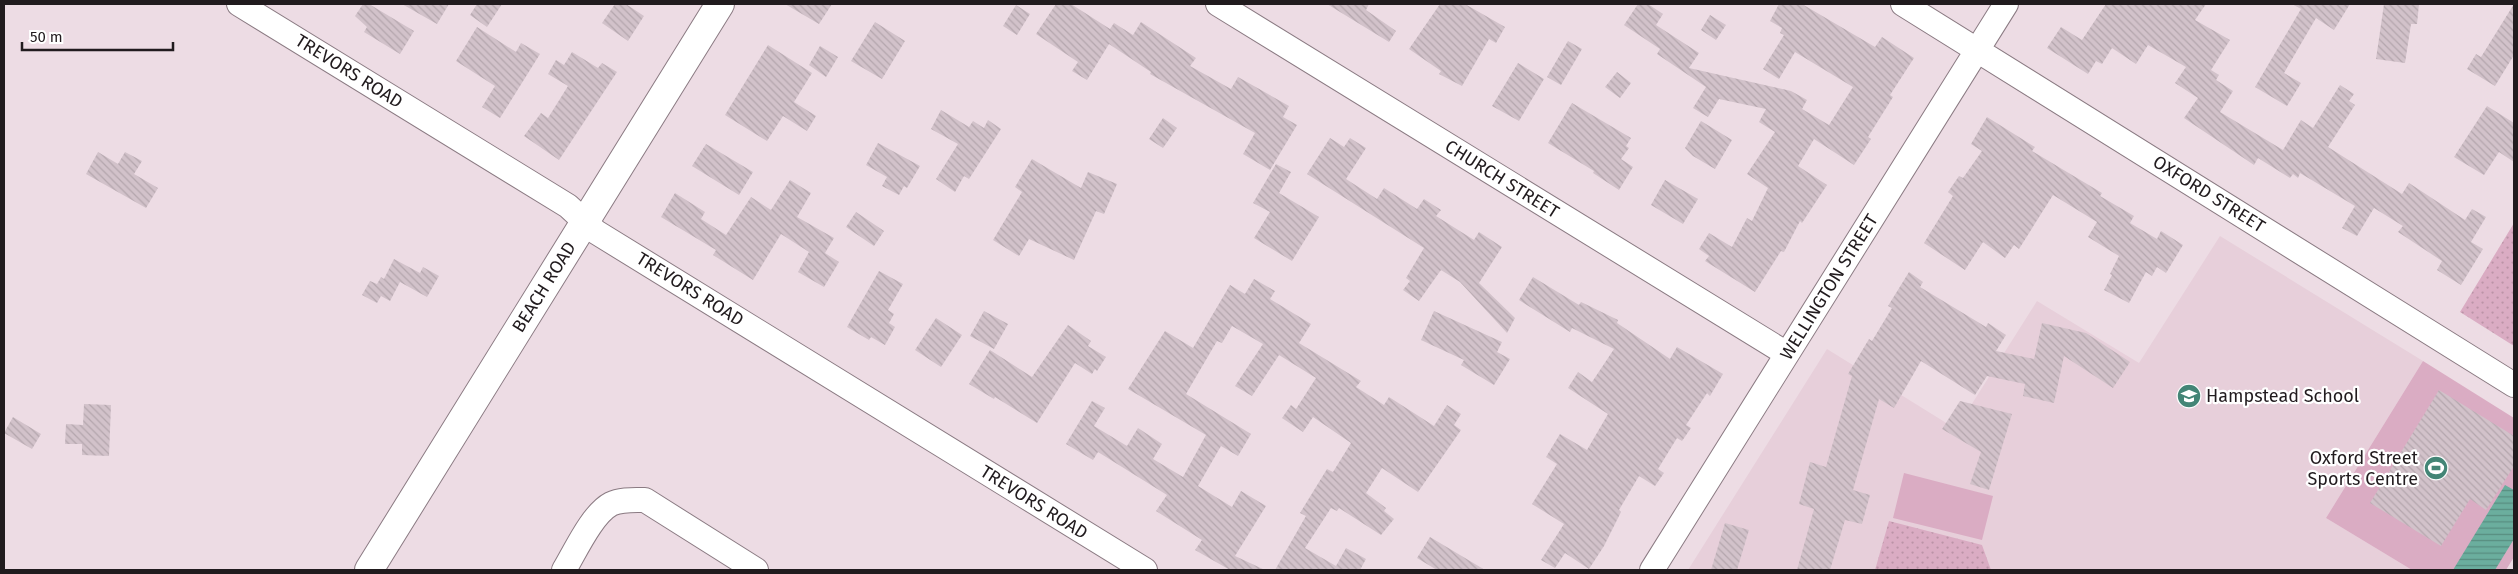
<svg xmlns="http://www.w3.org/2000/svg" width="2518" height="574" viewBox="0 0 2518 574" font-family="'Fira Sans',sans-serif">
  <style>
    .built { fill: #e7cfda }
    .green { fill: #daacc3 }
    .park { fill: url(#park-dots) }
    .water { fill: url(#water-rules) }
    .building { fill: url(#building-back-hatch) }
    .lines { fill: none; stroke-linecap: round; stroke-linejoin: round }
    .minor-casing { stroke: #8b7b83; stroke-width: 26 }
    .tertiary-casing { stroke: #8b7b83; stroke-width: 30 }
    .minor { stroke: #fff; stroke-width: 24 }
    .tertiary { stroke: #fff; stroke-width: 28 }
    .labels { text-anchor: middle; stroke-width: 4.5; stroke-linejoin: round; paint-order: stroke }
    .street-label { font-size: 18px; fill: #211b1e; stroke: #fff }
    .poi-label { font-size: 18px; fill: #211b1e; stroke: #fff; text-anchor: start }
  </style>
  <defs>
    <pattern id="park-dots" width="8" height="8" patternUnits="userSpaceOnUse" patternTransform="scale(1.25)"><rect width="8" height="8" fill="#daacc3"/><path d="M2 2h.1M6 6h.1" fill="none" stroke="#bb93a7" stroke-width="1.8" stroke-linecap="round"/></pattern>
    <pattern id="water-rules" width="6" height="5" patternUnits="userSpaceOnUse" patternTransform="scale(1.25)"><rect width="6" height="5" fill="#6bae9e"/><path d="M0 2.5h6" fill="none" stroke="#588d80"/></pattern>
    <pattern id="building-back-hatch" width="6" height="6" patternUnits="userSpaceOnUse" patternTransform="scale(1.25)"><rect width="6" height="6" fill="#d2c2ca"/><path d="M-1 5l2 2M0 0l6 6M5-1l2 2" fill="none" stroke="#b4a6ad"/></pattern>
  </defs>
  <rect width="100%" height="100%" fill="#eddce4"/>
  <path class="built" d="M2220 236 2423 361 2326 518 2412 570H1688L1827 349 1956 429 2037 301 2139 363Z"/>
  <path class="green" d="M2423 361 2514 418V557L2506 570H2412L2326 518Z
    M1904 473 1993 496 1982 540 1893 518Z"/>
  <path class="park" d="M2514 223V346L2460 312Z
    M1889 521 1982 545 1991 570H1875Z"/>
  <path class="water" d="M2505 485 2514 490V539L2495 570H2453Z"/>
  <path class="building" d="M363 4H369L414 31 400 54 364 32 367 27 355 16Z
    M402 4H449L437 24Z
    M477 4H502L487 27 470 15Z
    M615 4H626L644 16 628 41 602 23Z
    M785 4H832L819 24Z
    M1056 4H1071L1110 29 1114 23 1133 35 1141 22 1196 58 1190 66 1231 89 1238 77 1289 106 1283 117 1297 125 1270 170 1243 154 1255 133 1150 74 1151 72 1109 44 1087 80 1072 71 1078 62 1036 34Z
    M1327 4H1369L1366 10 1396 31 1389 42Z
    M1440 4H1465L1505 27 1496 43 1489 39 1462 86 1439 74 1441 71 1409 49Z
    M1638 4H1648L1663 14 1656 25 1699 53 1689 68 1791 91 1807 100 1802 109 1829 125 1853 87 1795 52 1779 79 1763 69 1784 35 1780 33 1782 28 1770 21 1779 4H1802L1875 47 1882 37 1914 58 1890 95 1893 97 1868 137 1871 139 1854 165 1814 139 1798 166 1827 185 1802 223 1800 221 1784 252 1781 251 1755 292 1705 261 1709 256 1699 249 1709 233 1732 247 1747 218 1752 221 1768 188 1747 174 1775 132 1759 122 1766 109 1719 99 1708 117 1693 108 1706 87 1657 54 1660 49 1624 25Z
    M2106 4H2206L2195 20 2230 40 2211 70 2219 75 2216 80 2233 91 2220 112 2283 150 2301 120 2313 128 2340 85 2354 94 2349 101 2355 105 2328 147 2402 194 2409 183 2465 220 2472 209 2486 217 2471 242 2483 249 2461 285 2437 270 2442 261 2398 232 2403 226 2374 208 2357 236 2342 228 2355 206 2300 173 2298 178 2293 174 2290 178 2258 158 2254 165 2184 118 2198 98 2175 83 2186 67 2148 45 2136 64 2112 48 2102 64 2096 61 2088 74 2047 48 2061 27 2082 40Z
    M2292 4H2350L2334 30 2316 18 2284 73 2301 83 2287 106 2255 87 2301 9Z
    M2384 4H2419L2417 24H2411L2405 63 2376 59Z
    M2514 4V55L2495 86 2467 69 2476 54 2481 57Z
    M1016 5 1030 14 1017 35 1003 26Z
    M1710 15 1726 25 1716 40 1701 30Z
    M875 22 905 41 882 79 851 61Z
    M477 27 516 52 521 43 540 54 500 118 482 107 495 86 456 61Z
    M1568 41 1582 49 1561 85 1547 77Z
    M768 45 812 73 794 102 816 116 807 131 783 116 767 141 725 115Z
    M820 46 838 57 826 77 809 65Z
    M572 52 598 68 602 63 617 72 559 160 524 136 541 113 548 118 568 86 548 74 556 60 564 65Z
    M1518 63 1544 79 1519 121 1492 106Z
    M1617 72 1631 83 1620 98 1605 87Z
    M1572 103 1631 138 1626 146 1629 148 1621 159 1633 167 1619 190 1593 173 1594 171 1548 143Z
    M2487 106 2514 123V162L2499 152 2484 175 2454 157Z
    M941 110 969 127 973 121 984 128 988 120 1001 129 969 179 964 176 955 192 936 179 958 144 931 129Z
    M1987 117 2035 147 2032 151 2102 193 2100 196 2134 216 2130 223 2157 239 2161 231 2183 245 2166 273 2157 267 2152 276 2146 272 2129 303 2104 290 2112 275 2110 274 2119 256 2088 237 2097 222 2053 195 2019 249 2014 245 2005 258 1983 242 1965 270 1924 243 1953 196 1948 192 1959 176 1963 178 1982 151 1971 144Z
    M1163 118 1177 128 1163 148 1149 139Z
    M1701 121 1732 140 1715 169 1693 156 1685 148Z
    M1330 138 1344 147 1350 138 1366 148 1346 179 1377 199 1384 188 1417 209 1424 199 1441 210 1436 216 1474 240 1479 232 1502 247 1479 283 1515 318 1507 333 1460 282 1441 270 1419 301 1403 290 1410 281 1406 278 1424 248 1307 174Z
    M878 143 920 166 907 188 904 186 899 195 882 186 887 177 866 165Z
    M706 144 753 172 739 195 692 166Z
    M98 152 118 164 125 152 142 161 134 174 158 188 146 208 86 174Z
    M1032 159 1081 188 1088 172 1117 184 1104 214 1096 211 1074 260 1029 239 1019 256 993 240 1022 192 1015 187Z
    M1276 164 1291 172 1279 193 1319 217 1292 261 1254 238 1270 212 1253 203Z
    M790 180 811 193 797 217 834 238 825 253 839 262 824 287 798 272 809 252 781 234 753 280 713 255 716 250 661 217 675 193 705 212 701 219 726 235 751 197 771 210Z
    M1665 180 1698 199 1683 224 1651 205Z
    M856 212 884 231 874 246 846 227Z
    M394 259 420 273 423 267 439 276 427 297 400 282 390 301 381 296 377 303 362 295 370 281 377 284 381 277 384 279Z
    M879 271 903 284 888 310 894 314 889 323 895 327 885 345 871 337 869 340 847 327Z
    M1909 272 1923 282 1920 287 1986 327 1988 323 2006 335 1996 351 2034 359 2042 323 2086 333 2130 362 2113 388 2064 356 2054 403 2023 396 2025 384 1987 376 1975 395 1921 361 1894 408 1879 399 1853 490 1870 495 1862 524 1845 520 1830 570H1797L1814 509 1799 504 1810 462 1826 467 1852 376 1848 374 1869 339 1872 341 1892 308 1888 306Z
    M1533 277 1579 305 1581 302 1618 320 1617 323 1670 359 1677 347 1723 374 1710 396 1707 393 1686 425 1691 428 1682 441 1677 438 1658 469 1664 473 1655 486 1639 476 1619 510 1621 512 1604 546 1589 569 1565 553 1555 568 1541 560 1564 524 1532 504 1557 464 1546 457 1560 434 1587 450 1608 414 1568 388 1578 372 1592 382 1614 349 1572 328 1570 332 1519 300Z
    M1254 279 1275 291 1270 299 1311 324 1299 343 1361 381 1356 387 1384 405 1389 397 1434 426 1447 405 1461 414 1454 425 1461 430 1418 492 1382 468 1366 493 1386 508 1384 511 1394 519 1381 535 1339 508 1337 511 1331 508 1305 548 1336 566 1346 548 1366 559 1360 570H1275L1306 516 1300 513 1327 469 1333 472 1351 443 1313 417 1303 432 1282 418 1291 405 1296 409 1316 378 1279 355 1252 396 1235 386 1263 344 1232 326 1222 343 1217 341 1186 394 1251 434 1238 456 1221 446 1198 486 1232 507 1241 491 1266 506 1235 556 1265 570H1230L1195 550 1202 540 1156 511 1167 495 1098 452 1093 460 1066 444 1092 401 1105 408 1094 426 1127 446 1138 428 1162 444 1153 459 1183 477 1206 435 1128 389 1165 331 1193 348 1230 285 1245 294Z
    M984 311 1008 324 994 349 970 336Z
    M1434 311 1502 342 1497 352 1510 359 1494 385 1461 365 1464 360 1421 340Z
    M936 318 962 335 941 367 915 350Z
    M1068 325 1091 341 1088 346 1106 357 1097 371 1095 369 1092 374 1075 363 1037 423 995 397 994 399 969 384 990 350 1032 377Z
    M2439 390 2514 436V466L2486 510 2470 499 2441 546 2370 503Z
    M1960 401 2012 414 1989 490 1970 484 1981 452 1942 429Z
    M84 404 111 405 109 456 82 455V444H65L66 424 83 425Z
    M13 417 41 434 32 449 4 433Z
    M1725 523 1749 530 1737 570H1711Z
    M1430 537 1485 570H1437L1417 558Z"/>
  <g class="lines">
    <g class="minor-casing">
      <path id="minor" d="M239 4 568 206 596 232 1145 570
        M1218 4 1787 354
        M1903 4 2514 385
        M564 570C575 552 592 514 611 504 621 499 634 500 645 500L756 570
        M1652 570 2006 4"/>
    </g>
    <g class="tertiary-casing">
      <path id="tertiary" d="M369 570 720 4"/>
    </g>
    <use href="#minor" class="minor"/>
    <use href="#tertiary" class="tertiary"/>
  </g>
  <defs>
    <g id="school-disc" transform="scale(1.25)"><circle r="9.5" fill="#438576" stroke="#fff"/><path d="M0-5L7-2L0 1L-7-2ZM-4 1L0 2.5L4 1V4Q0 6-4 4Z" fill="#fff"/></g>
    <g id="stadium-disc" transform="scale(1.25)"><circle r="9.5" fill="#438576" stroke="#fff"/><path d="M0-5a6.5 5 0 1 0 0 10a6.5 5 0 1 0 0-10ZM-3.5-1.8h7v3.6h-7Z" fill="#fff"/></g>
  </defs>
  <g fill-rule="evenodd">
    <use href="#school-disc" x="2189" y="396"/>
    <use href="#stadium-disc" x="2436" y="468"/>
  </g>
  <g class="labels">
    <g class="street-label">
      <text transform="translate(349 71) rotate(32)" y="6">TREVORS ROAD</text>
      <text transform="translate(1502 179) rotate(32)" y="6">CHURCH STREET</text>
      <text transform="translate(2209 194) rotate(32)" y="6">OXFORD STREET</text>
      <text transform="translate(544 287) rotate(-58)" y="6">BEACH ROAD</text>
      <text transform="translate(1829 287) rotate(-58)" y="6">WELLINGTON STREET</text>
      <text transform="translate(690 289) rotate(32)" y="6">TREVORS ROAD</text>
      <text transform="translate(1034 502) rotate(32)" y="6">TREVORS ROAD</text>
    </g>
    <g class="poi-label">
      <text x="2206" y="402">Hampstead School</text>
      <text x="2418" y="464" text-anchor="end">Oxford Street<tspan x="2418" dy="21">Sports Centre</tspan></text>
    </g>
  </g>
  <rect width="2518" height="574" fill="none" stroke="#211b1e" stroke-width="10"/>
  <path d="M22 42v8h151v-8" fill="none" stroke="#211b1e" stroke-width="2.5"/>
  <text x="30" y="42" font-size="15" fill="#211b1e" stroke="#ffffff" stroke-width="4" paint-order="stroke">50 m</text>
</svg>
